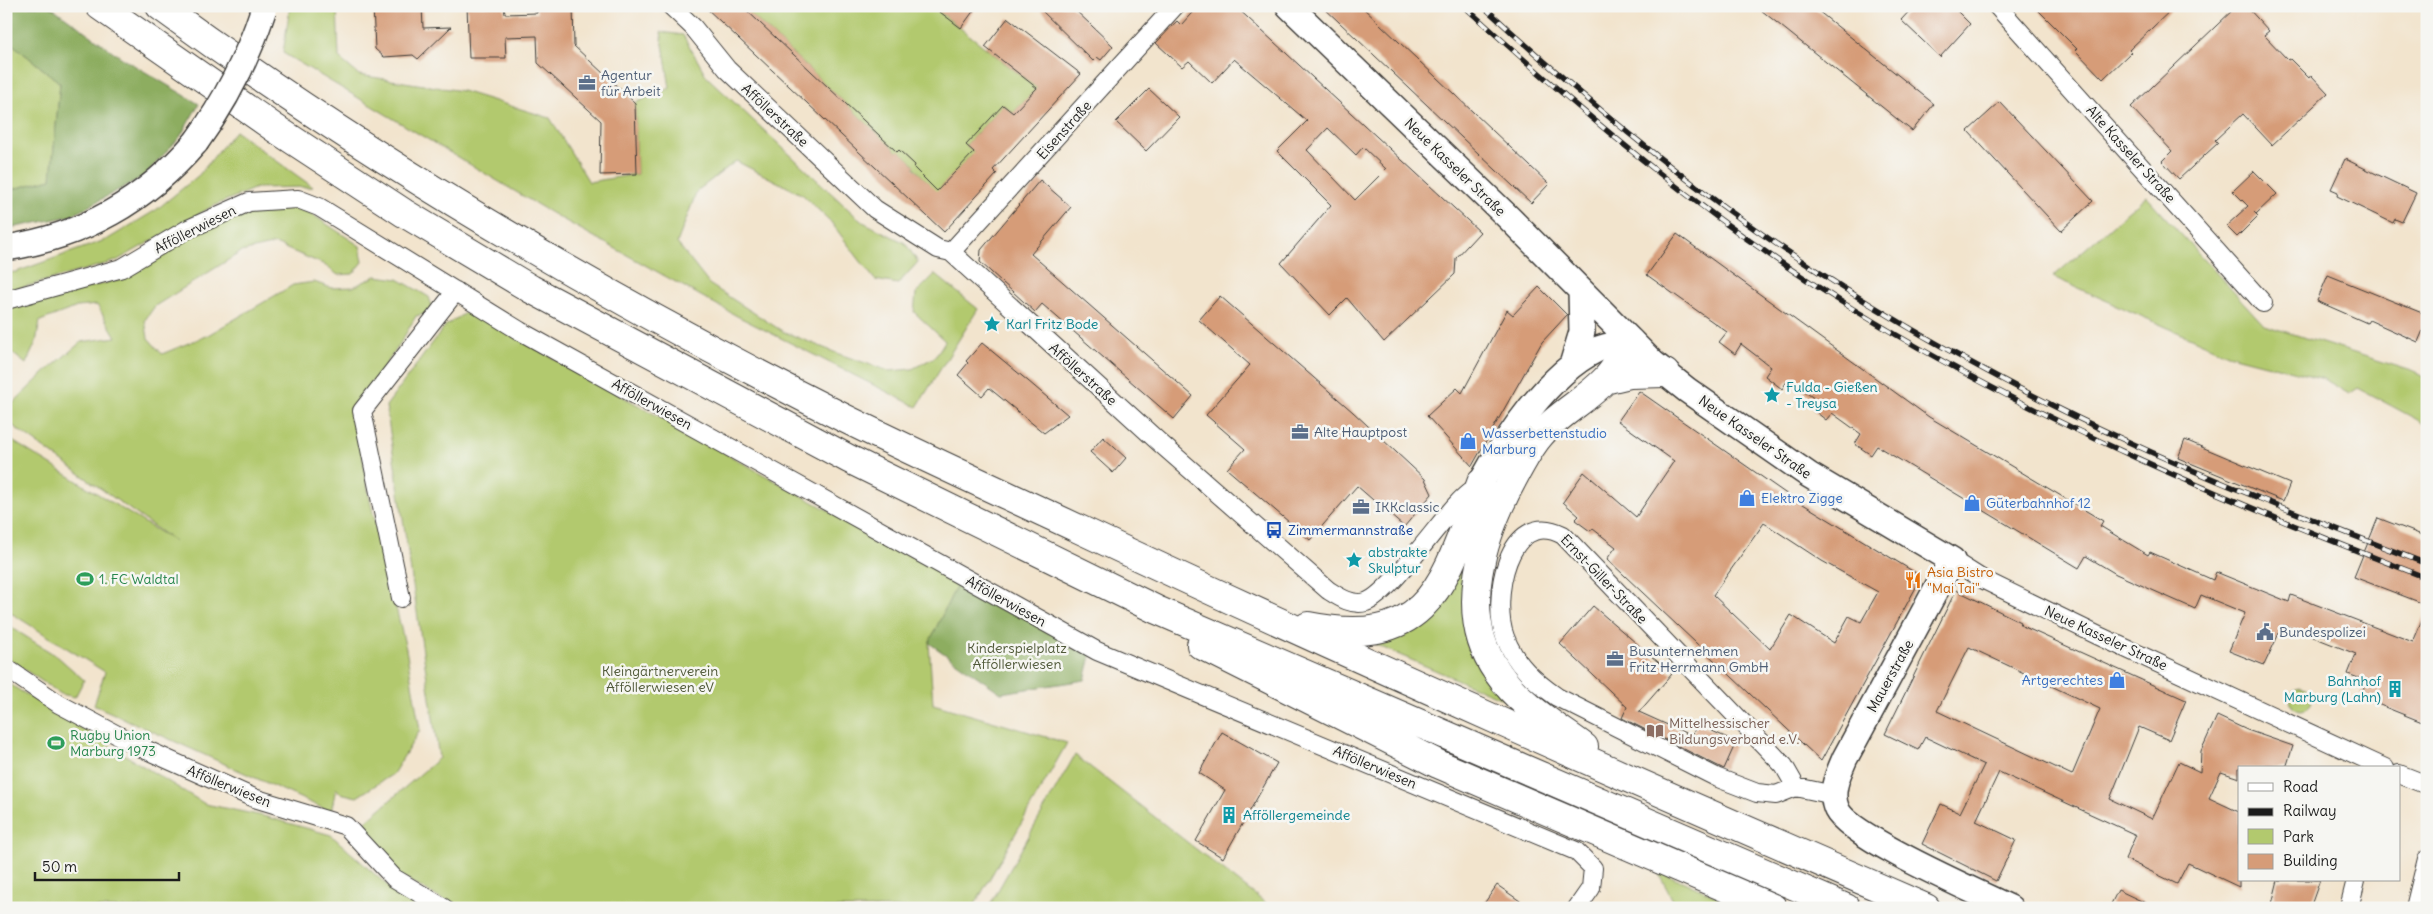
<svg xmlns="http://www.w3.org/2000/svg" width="2433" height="914" viewBox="0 0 2433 914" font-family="Delius,sans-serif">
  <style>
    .green { fill: #b2c96e; stroke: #677245 }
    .forest { fill: #8dad61; stroke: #54643e }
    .building { fill: #d69c78; fill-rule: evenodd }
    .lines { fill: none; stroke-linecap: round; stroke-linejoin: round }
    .street-casing { stroke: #3c3a37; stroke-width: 20 }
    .secondary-casing { stroke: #3c3a37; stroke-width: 28 }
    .highway-casing { stroke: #3c3a37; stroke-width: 30 }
    .street { stroke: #fff; stroke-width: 18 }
    .secondary { stroke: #fff; stroke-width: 25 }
    .highway { stroke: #fff; stroke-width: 28 }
    .rail-casing { stroke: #1c1c1c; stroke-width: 5.5 }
    .rail { stroke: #f6f6f2; stroke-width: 4; stroke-dasharray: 11; stroke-linecap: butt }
    .secondary-bridge-casing { stroke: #3c3a37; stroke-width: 28; stroke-linecap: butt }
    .secondary-bridge { stroke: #fff; stroke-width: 25 }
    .labels { text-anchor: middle; stroke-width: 5; stroke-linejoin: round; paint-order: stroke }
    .service-label { font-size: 14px; fill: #4e5e75; stroke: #f6f6f2; text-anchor: start }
    .street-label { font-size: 14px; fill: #1c1c1c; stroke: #f6f6f2 }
    .culture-label { font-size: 14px; fill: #0d838f; stroke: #f6f6f2; text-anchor: start }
    .shop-label { font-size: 14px; fill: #366cbe; stroke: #f6f6f2; text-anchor: start }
    .transit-label { font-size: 14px; fill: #164399; stroke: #f6f6f2; text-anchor: start }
    .food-label { font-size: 14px; fill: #c56008; stroke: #f6f6f2; text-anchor: start }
    .leisure-label { font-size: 14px; fill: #27864d; stroke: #f6f6f2; text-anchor: start }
    .park-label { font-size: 14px; fill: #505939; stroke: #f6f6f2 }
    .education-label { font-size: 14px; fill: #785e54; stroke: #f6f6f2; text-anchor: start }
  </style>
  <rect width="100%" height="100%" fill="#f6f6f2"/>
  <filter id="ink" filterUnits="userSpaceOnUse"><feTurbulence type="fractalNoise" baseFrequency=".02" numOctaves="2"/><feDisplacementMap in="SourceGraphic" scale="10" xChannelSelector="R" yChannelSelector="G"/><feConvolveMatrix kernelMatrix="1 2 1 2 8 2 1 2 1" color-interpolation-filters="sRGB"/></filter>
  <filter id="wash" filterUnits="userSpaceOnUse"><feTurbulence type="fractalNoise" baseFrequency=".0096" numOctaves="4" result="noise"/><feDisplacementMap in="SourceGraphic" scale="20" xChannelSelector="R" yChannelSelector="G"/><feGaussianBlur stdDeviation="1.12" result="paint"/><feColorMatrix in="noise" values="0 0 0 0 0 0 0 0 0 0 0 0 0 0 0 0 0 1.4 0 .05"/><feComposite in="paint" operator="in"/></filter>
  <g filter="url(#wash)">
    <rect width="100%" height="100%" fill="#f2e4cd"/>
    <path class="green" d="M290 6H337L339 58 359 75 462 91 550 118 589 182 637 174 635 103 670 88 661 32 683 35 707 77 861 221 905 243 918 262 898 284 875 280 830 221 803 195 736 161 697 191 677 243 709 284 782 331 839 354 889 371 912 369 935 357 945 341 914 312 916 293 935 274 978 309 917 407 737 316 553 214 283 53Z
      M742 6H932L1037 88 1013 113 1003 105 966 145 974 152 942 186 936 196 931 186 914 167 915 165 900 151 897 152Z
      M6 39 60 83 51 179 6 191Z
      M235 131 313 187 256 188 213 206 116 261 6 292V273L16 272 108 239 156 210 199 175Z
      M2146 196 2264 325 2409 370 2427 378V425L2358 388 2349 394 2324 379 2227 354 2053 277Z
      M290 207 310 213 360 246 363 262 353 274 338 275 323 264 275 244 241 252 155 306 145 320 148 338 162 354 208 335 293 285 314 282 331 288 353 287 376 276 398 279 429 297 434 312 416 316 401 342 355 410 369 496 406 649 420 730 393 774 357 797 340 793 336 788 331 812 94 705 105 672 6 610V437L174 541 6 421V410L42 375 81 342 116 337 97 305 77 307 40 321 36 342 26 364 6 348V309L121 279 195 234 260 209Z
      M468 311 958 582 929 643 933 704 1067 743 973 908H457L399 875 359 827 439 758 386 406 445 326Z
      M1477 522 1469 572 1507 701 1374 644 1376 641C1385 639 1396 637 1405 633 1444 617 1461 558 1477 522Z
      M6 624 58 657 84 680 75 697 61 694 6 657Z
      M6 682 205 804 263 816 331 835 388 886 420 908H6Z
      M2290 699a11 11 0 1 1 22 0a11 11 0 1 1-22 0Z
      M1075 755 1272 908H988Z
      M1657 870 1742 908H1677Z"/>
    <path class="forest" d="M6 6H50L122 58 199 104 180 137 144 176 71 216 6 229V191L51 179 60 83 6 39Z
      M958 582 1092 652 1085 680 1001 693 929 643Z"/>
    <g id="blocks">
      <path class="building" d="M373 6H422L423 28 451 27 418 59 413 55 384 57 375 49Z
        M467 6H504L505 14 537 13 536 6H573L574 46 635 103 637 174 600 175 601 121 538 63 537 36 505 37 506 58H469Z
        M704 6H742L897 152 899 150 915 165 914 168 937 191 974 152 966 145 1003 105 1013 113 1037 88 985 47 1008 18 1081 74 993 170 997 174 944 232Z
        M932 6H977L961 28Z
        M1037 6H1071L1113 46 1101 60 1097 57 1093 61Z
        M1198 6H1235L1480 232 1456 258 1455 274 1384 342 1347 298 1330 315 1281 263 1331 205 1277 151 1307 121 1234 59 1212 83 1189 61 1182 67 1156 43 1177 21 1181 25ZM1328 128 1356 155 1363 147 1386 169 1355 200 1307 150Z
        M1322 6H1361L1549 184 1531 203Z
        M1756 6H1812L1934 104 1912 131Z
        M1914 6H1952L1970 24 1940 57 1901 20Z
        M2034 6H2175L2129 50 2131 52 2103 79 2075 50 2077 49Z
        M2237 6H2246L2269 31 2264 35 2288 60 2290 59 2309 78 2311 75 2328 93 2272 145 2243 114 2215 140 2218 143 2179 179 2162 161 2172 151 2131 107Z
        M1149 89 1179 117 1146 151 1116 122Z
        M2000 102 2093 201 2061 231 1968 131Z
        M2345 159 2416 193 2402 222 2395 219 2393 223 2337 196 2338 192 2331 189Z
        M2254 171 2277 194 2256 214 2254 212 2258 216 2237 237 2226 226 2248 206 2233 191Z
        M1040 180 1071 207 1031 254 1193 396 1174 419 1042 304 1035 312 980 262 981 250Z
        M1677 234 1929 417 2103 521 2100 526 2148 555 2150 552 2213 580 2216 572 2289 602 2291 595 2413 642 2427 609V724L2360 697 2366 681 2348 674 2356 654 2283 625 2264 665 2229 651 2245 613 2201 595 2195 609 2116 574 2086 556 2079 568 1877 446 1871 455 1855 444 1861 434 1832 413 1826 420 1812 409 1818 401 1788 380 1782 389 1765 376 1771 367 1741 344 1735 354 1719 342 1727 332 1647 275Z
        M2328 275 2427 315V321L2418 342 2369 320 2367 323 2317 301Z
        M1539 287 1567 315 1542 342 1472 466 1427 416 1457 388 1462 393 1507 310 1513 315Z
        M1220 296 1353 412 1425 479 1432 494 1404 527 1357 486 1310 540 1227 469 1245 449 1206 415 1250 365 1199 320Z
        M982 343 1028 381 1068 415 1044 433 989 388 982 396 958 375 968 363 966 361Z
        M1639 391 1785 493 1919 575 1920 580 1821 761 1607 559 1616 547 1593 529 1590 531 1575 520 1579 516 1563 502 1584 472 1636 517 1674 461 1618 421ZM1764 523 1822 561 1878 592 1861 622 1849 616 1834 643 1791 615 1770 649 1713 595Z
        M1103 437 1126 458 1113 473 1090 452Z
        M2185 440 2290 484 2283 501 2178 458Z
        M2378 518 2427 537V605L2354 577Z
        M1956 590 2021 622 2020 625 2186 700 2169 740 2139 727 2110 799 2152 819 2179 762 2200 772 2201 751 2217 716 2247 730 2293 746 2286 768H2239V778L2221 772 2209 798 2239 812V887L2188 863 2177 884 2125 859 2136 835 1999 772 1976 821 2016 840 1996 881 1922 844 1941 804 1960 813 1984 765 1925 737 1918 750 1885 734ZM1969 647 2100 709 2072 775 1937 711Z
        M1593 606 1672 674 1639 712 1692 736 1697 724 1736 742 1724 769 1622 718 1627 707 1560 644Z
        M1222 732 1277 763 1223 858 1196 841 1225 790 1199 773Z
        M2278 880H2320L2310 908H2271Z
        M1497 885 1530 908H1481Z
        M2118 890 2156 908H2109Z"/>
    </g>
  </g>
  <g filter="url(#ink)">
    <use href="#blocks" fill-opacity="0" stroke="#3c3a37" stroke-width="1"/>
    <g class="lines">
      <g class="street-casing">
        <path id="street" d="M671 6 693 27 727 69 875 209 938 249 951 252 1160 443 1328 590C1339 597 1352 606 1366 602 1388 595 1438 524 1457 504 1463 497 1470 492 1477 486
          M1997 6 2263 303
          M951 252 1175 6
          M6 300 122 268 186 230 249 202 298 199 319 207 520 331 1097 651 1576 851 1593 868 1591 888 1577 908
          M1952 560 1982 579 2099 636 2385 768
          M401 598 362 411 456 291
          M6 668 59 704 140 747 254 798 346 826 394 878 444 908
          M2399 774 2427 785
          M1796 787 1784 766 1563 535C1507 506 1491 601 1505 637 1515 664 1534 681 1557 697L1718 778 1757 793 1776 795 1796 787 1834 795
          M2349 908 2356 880
          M2415 908 2427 859"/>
      </g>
      <g class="secondary-casing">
        <path id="secondary" d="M1289 6 1510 219 1653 363 1687 390 1809 475 1952 560 1845 758C1838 774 1829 793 1837 810 1850 837 1977 892 2010 908
          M6 248C84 236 145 201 196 142
          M1572 365 1582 332 1581 291
          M1481 483C1505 439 1549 373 1596 350 1606 345 1619 344 1630 342"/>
      </g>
      <g class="highway-casing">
        <path id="highway" d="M100 6 276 129 404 213 531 289 849 459 1157 610 1846 908
          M160 6C375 164 606 298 844 418 921 456 1000 492 1079 529 1359 661 1642 785 1926 908
          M1605 380 1630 374 1665 373
          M1308 626C1432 651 1445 580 1481 483
          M1201 645 1438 764 1773 908
          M1584 747C1554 725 1519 704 1498 673 1455 614 1483 533 1515 475 1523 461 1530 446 1541 434 1560 413 1586 400 1605 380 1616 369 1623 355 1630 342"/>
      </g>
      <use href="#street" class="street"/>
      <use href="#secondary" class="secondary"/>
      <use href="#highway" class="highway"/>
      <g class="rail-casing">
        <path id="rail" d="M1464 6C1586 117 1712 223 1853 309 2034 420 2229 502 2427 578
          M1483 6C1562 79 1644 149 1731 212 1826 281 1929 342 2034 396 2160 461 2294 513 2427 564"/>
      </g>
      <use href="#rail" class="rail"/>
      <g class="secondary-bridge-casing">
        <path id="secondary-bridge" d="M196 142C226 101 247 60 263 11"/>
      </g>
      <use href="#secondary-bridge" class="secondary-bridge"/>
    </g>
  </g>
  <defs>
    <g id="office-bare" transform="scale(1.35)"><path d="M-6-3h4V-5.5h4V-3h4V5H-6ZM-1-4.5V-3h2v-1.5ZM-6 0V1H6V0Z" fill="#5c6f8a" stroke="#f6f6f2" stroke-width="2.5" paint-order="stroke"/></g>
    <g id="sight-bare" transform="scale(1.35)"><path d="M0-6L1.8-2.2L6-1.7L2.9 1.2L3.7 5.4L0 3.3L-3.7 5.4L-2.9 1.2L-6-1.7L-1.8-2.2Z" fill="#0f9aa8" stroke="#f6f6f2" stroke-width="2.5" paint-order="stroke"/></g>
    <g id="shop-bare" transform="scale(1.35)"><path d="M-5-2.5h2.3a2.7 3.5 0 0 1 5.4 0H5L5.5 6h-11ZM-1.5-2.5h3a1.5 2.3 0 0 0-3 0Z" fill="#3f7fe0" stroke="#f6f6f2" stroke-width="2.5" paint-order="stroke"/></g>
    <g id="bus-bare" transform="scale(1.35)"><path d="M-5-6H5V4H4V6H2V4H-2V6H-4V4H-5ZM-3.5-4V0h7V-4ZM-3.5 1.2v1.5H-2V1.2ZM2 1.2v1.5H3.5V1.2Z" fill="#1a4fb4" stroke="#f6f6f2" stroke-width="2.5" paint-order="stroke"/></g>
    <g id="stadium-bare" transform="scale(1.35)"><path d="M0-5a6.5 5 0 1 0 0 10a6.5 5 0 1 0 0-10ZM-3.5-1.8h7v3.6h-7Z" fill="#2e9e5b" stroke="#f6f6f2" stroke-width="2.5" paint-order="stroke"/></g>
    <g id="restaurant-bare" transform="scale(1.35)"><path d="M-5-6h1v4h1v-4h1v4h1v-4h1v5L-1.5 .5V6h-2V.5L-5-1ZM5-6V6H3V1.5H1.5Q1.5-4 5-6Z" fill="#e8710a" stroke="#f6f6f2" stroke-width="2.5" paint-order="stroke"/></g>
    <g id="civic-bare" transform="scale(1.35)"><path d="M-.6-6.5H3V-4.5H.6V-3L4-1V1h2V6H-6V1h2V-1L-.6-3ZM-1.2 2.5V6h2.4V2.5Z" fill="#5c6f8a" stroke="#f6f6f2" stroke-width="2.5" paint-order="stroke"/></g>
    <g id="building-bare" transform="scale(1.35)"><path d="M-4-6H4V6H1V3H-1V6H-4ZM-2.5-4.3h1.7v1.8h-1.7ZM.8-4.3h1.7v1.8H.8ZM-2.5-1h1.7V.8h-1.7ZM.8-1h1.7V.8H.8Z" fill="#0f9aa8" stroke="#f6f6f2" stroke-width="2.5" paint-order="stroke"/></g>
    <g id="library-bare" transform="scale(1.35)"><path d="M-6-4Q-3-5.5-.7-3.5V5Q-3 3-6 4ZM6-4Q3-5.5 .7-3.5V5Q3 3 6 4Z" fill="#8d6e63" stroke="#f6f6f2" stroke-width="2.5" paint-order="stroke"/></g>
  </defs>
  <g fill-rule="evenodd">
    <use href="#office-bare" x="587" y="83"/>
    <use href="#sight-bare" x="992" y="324"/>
    <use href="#sight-bare" x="1772" y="395"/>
    <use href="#office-bare" x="1300" y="432"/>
    <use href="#shop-bare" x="1468" y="441"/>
    <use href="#shop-bare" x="1747" y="498"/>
    <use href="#shop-bare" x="1972" y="503"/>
    <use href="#office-bare" x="1361" y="507"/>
    <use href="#bus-bare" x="1274" y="530"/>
    <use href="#sight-bare" x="1354" y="560"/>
    <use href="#stadium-bare" x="85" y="579"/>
    <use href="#restaurant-bare" x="1913" y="580"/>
    <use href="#civic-bare" x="2265" y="632"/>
    <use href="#office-bare" x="1615" y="659"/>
    <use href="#shop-bare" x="2117" y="680"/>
    <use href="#building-bare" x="2395" y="689"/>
    <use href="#library-bare" x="1655" y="731"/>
    <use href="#stadium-bare" x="56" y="743"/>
    <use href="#building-bare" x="1229" y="815"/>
  </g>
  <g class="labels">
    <g class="service-label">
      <text x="601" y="80">Agentur<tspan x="601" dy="16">für Arbeit</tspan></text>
      <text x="1314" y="437">Alte Hauptpost</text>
      <text x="1375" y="512">IKKclassic</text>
      <text x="2279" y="637">Bundespolizei</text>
      <text x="1629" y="656">Busunternehmen<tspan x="1629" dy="16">Fritz Herrmann GmbH</tspan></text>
    </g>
    <g class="street-label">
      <text transform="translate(775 115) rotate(43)" y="5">Afföllerstraße</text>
      <text transform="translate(1064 130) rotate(-48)" y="5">Eisenstraße</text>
      <text transform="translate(2131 154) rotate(48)" y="5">Alte Kasseler Straße</text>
      <text transform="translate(1455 167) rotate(44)" y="5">Neue Kasseler Straße</text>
      <text transform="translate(195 229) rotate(-27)" y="5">Afföllerwiesen</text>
      <text transform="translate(1083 374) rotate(42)" y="5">Afföllerstraße</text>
      <text transform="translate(652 404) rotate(29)" y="5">Afföllerwiesen</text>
      <text transform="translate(1755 437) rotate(35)" y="5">Neue Kasseler Straße</text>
      <text transform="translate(1604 579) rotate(46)" y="5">Ernst-Giller-Straße</text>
      <text transform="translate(1006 601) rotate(29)" y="5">Afföllerwiesen</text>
      <text transform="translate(2106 638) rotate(25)" y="5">Neue Kasseler Straße</text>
      <text transform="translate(1890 676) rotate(-61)" y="5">Mauerstraße</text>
      <text transform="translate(1375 767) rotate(23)" y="5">Afföllerwiesen</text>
      <text transform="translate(229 786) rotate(22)" y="5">Afföllerwiesen</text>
    </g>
    <g class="culture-label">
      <text x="1006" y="329">Karl Fritz Bode</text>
      <text x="1786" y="392">Fulda - Gießen<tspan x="1786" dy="16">- Treysa</tspan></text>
      <text x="1368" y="557">abstrakte<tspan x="1368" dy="16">Skulptur</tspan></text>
      <text x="2381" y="686" text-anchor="end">Bahnhof<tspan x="2381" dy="16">Marburg (Lahn)</tspan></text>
      <text x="1243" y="820">Afföllergemeinde</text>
    </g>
    <g class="shop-label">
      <text x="1482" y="438">Wasserbettenstudio<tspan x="1482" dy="16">Marburg</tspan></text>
      <text x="1761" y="503">Elektro Zigge</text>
      <text x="1986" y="508">Güterbahnhof 12</text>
      <text x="2103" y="685" text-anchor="end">Artgerechtes</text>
    </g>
    <g class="transit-label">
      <text x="1288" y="535">Zimmermannstraße</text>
    </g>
    <g class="food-label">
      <text x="1927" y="577">Asia Bistro<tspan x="1927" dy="16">"Mai Tai"</tspan></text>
    </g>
    <g class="leisure-label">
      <text x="99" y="584">1. FC Waldtal</text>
      <text x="70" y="740">Rugby Union<tspan x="70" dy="16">Marburg 1973</tspan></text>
    </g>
    <g class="park-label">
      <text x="1017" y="653">Kinderspielplatz<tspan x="1017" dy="16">Afföllerwiesen</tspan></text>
      <text x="660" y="676">Kleingärtnerverein<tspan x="660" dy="16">Afföllerwiesen eV</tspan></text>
    </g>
    <g class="education-label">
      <text x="1669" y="728">Mittelhessischer<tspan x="1669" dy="16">Bildungsverband e.V.</tspan></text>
    </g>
  </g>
  <rect width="2433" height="914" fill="none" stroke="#f6f6f2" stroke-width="25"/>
  <rect x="2238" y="766" width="162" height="115" fill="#f6f6f2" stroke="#9f9f9c"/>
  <rect x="2248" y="783" width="25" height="8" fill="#ffffff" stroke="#9f9f9c"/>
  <text x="2283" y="792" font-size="15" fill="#1c1c1c">Road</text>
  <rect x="2248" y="808" width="25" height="8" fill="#1c1c1c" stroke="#9f9f9c"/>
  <text x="2283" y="816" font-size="15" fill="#1c1c1c">Railway</text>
  <rect x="2248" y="829" width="25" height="15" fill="#b2c96e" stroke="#9f9f9c"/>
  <text x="2283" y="842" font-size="15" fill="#1c1c1c">Park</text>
  <rect x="2248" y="854" width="25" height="15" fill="#d69c78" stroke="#9f9f9c"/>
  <text x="2283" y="866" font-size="15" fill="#1c1c1c">Building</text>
  <path d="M35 872v8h144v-8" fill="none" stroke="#1c1c1c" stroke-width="2.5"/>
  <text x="42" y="872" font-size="15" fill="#1c1c1c" stroke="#f6f6f2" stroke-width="4" paint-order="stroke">50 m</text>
</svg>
